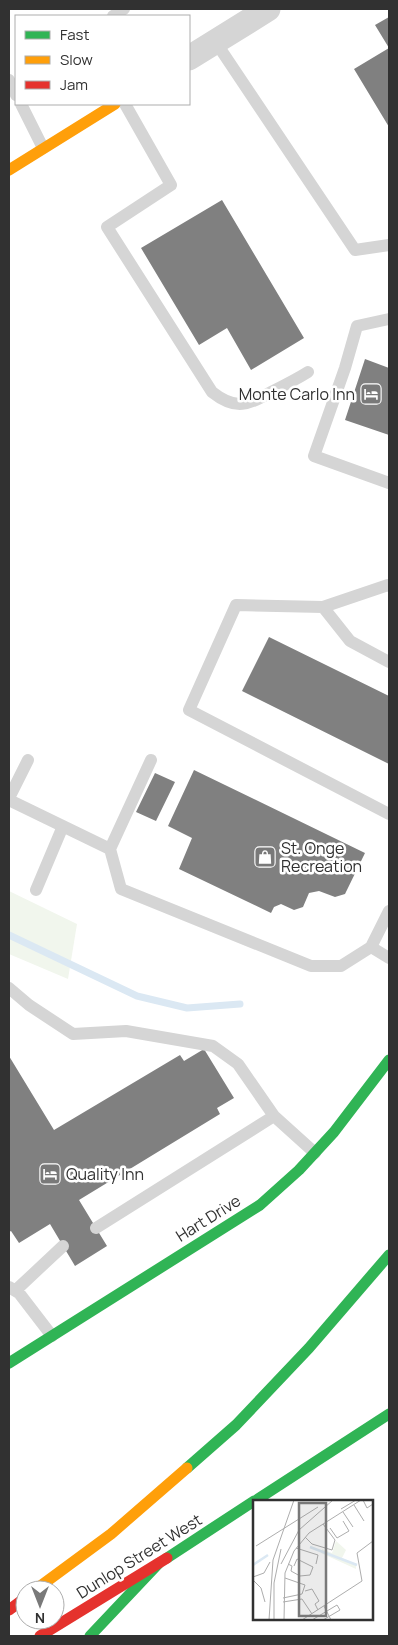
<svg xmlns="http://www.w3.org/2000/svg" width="398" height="1645" viewBox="0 0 398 1645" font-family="Manrope,sans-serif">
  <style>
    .green { fill: #f1f6ed }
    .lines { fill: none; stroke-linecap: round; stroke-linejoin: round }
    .stream { stroke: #dbe8f3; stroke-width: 7 }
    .building { fill: #808080 }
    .lane { stroke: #d5d5d5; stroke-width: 12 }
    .street { stroke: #d5d5d5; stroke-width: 25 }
    .fast { stroke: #30b455; stroke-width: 11 }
    .slow { stroke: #ff9f0a; stroke-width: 11 }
    .jam { stroke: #e5322d; stroke-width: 11 }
    .labels { text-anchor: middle; stroke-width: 5; stroke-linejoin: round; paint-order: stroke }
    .poi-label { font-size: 16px; fill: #313131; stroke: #fff; text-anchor: start }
    .street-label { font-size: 16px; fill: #313131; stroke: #fff }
    .inset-river { fill: none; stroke: #dbe8f3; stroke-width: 2.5 }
    .inset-road { fill: none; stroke: #adadad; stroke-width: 1 }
    .view { fill: #797979; fill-opacity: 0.15; stroke: #797979; stroke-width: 2.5 }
    .inset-edge { fill: none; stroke: #313131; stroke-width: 2.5 }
  </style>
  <rect width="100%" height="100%" fill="#fff"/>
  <path class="green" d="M9 891 77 924 68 979 9 954Z"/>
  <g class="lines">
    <path class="stream" d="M9 935 137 996 187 1008 240 1004"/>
  </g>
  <path class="building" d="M389 17V127L354 69 389 48 375 25Z
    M222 200 304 338 251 370 227 328 199 345 141 248Z
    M365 359 389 368V435L345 420Z
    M269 637 389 696V764L242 691Z
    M194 770 365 853 345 894 335 897 319 891 309 893 303 907 294 910 281 904 274 907 271 913 179 869 192 838 168 826Z
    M155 773 175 782 156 821 136 812Z
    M204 1049 234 1098 217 1108 220 1114 79 1200 107 1246 75 1266 50 1224 19 1243 11 1231 9 1232V1056L54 1130 180 1055 184 1061Z"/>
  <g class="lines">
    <path class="lane" d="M113 16 124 9
      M215 41 355 250 389 245
      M9 80 16 95
      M21 104 43 148
      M125 104 171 185 107 227 212 392C236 411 248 405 273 391 285 385 297 379 308 372
      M389 319 357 326 345 368 314 456 389 483
      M389 586 388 585 323 607 236 605 189 710 389 814
      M323 607 350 641 389 662
      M151 760 110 849 121 889 311 966H341L371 947 389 958
      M9 798 28 760
      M9 800 110 849
      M36 890 63 826
      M371 947 389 911
      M9 988 29 1005 73 1034 126 1031 213 1046 238 1064 274 1116 315 1153
      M96 1228 274 1116
      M9 1287 19 1293 52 1336
      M16 1290 63 1246"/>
    <path class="street" d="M189 58 268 9"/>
    <path class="fast" d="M9 1363 260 1205 299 1170 334 1132 389 1060
      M187 1468 236 1425 309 1348 389 1255
      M255 1501 389 1414
      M167 1558 254 1501
      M90 1636 159 1563"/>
    <path class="slow" d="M9 170 115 104
      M35 1590 111 1534 187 1468"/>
    <path class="jam" d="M9 1610 25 1598
      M40 1636 167 1558"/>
  </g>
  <defs>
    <g id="hotel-square" transform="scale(1.125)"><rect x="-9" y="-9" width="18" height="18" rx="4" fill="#797979" stroke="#fff"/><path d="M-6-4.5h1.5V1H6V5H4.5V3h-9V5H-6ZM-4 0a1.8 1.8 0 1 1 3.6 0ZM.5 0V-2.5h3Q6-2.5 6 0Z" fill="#fff"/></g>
    <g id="shop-square" transform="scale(1.125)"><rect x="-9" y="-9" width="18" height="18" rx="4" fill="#797979" stroke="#fff"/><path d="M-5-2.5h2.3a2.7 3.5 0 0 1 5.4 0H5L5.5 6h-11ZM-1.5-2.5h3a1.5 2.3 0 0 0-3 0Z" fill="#fff"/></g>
  </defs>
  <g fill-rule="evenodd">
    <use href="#hotel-square" x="371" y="394"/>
    <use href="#shop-square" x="265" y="857"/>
    <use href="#hotel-square" x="50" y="1174"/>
  </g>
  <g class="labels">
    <g class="poi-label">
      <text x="355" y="400" text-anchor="end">Monte Carlo Inn</text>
      <text x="281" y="854">St. Onge<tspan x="281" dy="18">Recreation</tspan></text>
      <text x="66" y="1180">Quality Inn</text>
    </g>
    <g class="street-label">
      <text transform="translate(208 1218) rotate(-32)" y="6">Hart Drive</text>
      <text transform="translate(139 1556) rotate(-32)" y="6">Dunlop Street West</text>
    </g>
  </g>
  <g transform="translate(253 1500)">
    <rect width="120" height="120" fill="#fff"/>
    <path d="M83 41 93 50 89 58 103 64V69L68 53 69 49 79 53Z" fill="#f1f6ed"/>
    <path class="inset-river" d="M57 47 104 65M0 65 15 55"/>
    <path class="inset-road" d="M110 0 114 8 120 4M101 5 111 21M88 9 103 0M90 12 100 27M77 28 84 38 96 31 90 21M52 37 59 44 79 50 82 40 70 24M3 46 65 7M43 48 65 55 63 64M28 64 46 30 80 0M35 64 39 66 38 71 47 76 57 75 60 67 44 59 41 66M0 77 11 73 17 62M0 80 8 88 12 102M52 91 59 89 66 101 62 104 65 110M30 98 49 94 52 85 32 78M30 102 49 99 59 114M71 106 78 120M16 120 20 60 41 0M21 120V83L28 49M31 120 32 73 41 51 56 33 108 0M49 120 109 81 104 53 120 41M59 120 84 105 87 110 70 120"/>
    <path class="view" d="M46 3H73V116H46Z"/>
    <rect width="120" height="120" class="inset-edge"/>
  </g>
  <rect width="398" height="1645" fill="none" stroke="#313131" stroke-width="20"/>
  <rect x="15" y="15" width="175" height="90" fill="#ffffff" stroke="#adadad"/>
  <rect x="25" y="31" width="25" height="8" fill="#30b455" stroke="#adadad"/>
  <text x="60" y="40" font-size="15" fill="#313131">Fast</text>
  <rect x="25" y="56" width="25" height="8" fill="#ff9f0a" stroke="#adadad"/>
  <text x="60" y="65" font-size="15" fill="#313131">Slow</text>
  <rect x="25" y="81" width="25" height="8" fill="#e5322d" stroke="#adadad"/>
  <text x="60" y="90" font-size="15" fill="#313131">Jam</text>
  <g transform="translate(40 1605) rotate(180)"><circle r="24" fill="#ffffff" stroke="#adadad"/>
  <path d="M0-4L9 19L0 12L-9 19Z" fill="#797979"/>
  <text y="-8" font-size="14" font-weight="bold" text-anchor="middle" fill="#313131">N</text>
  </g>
</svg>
